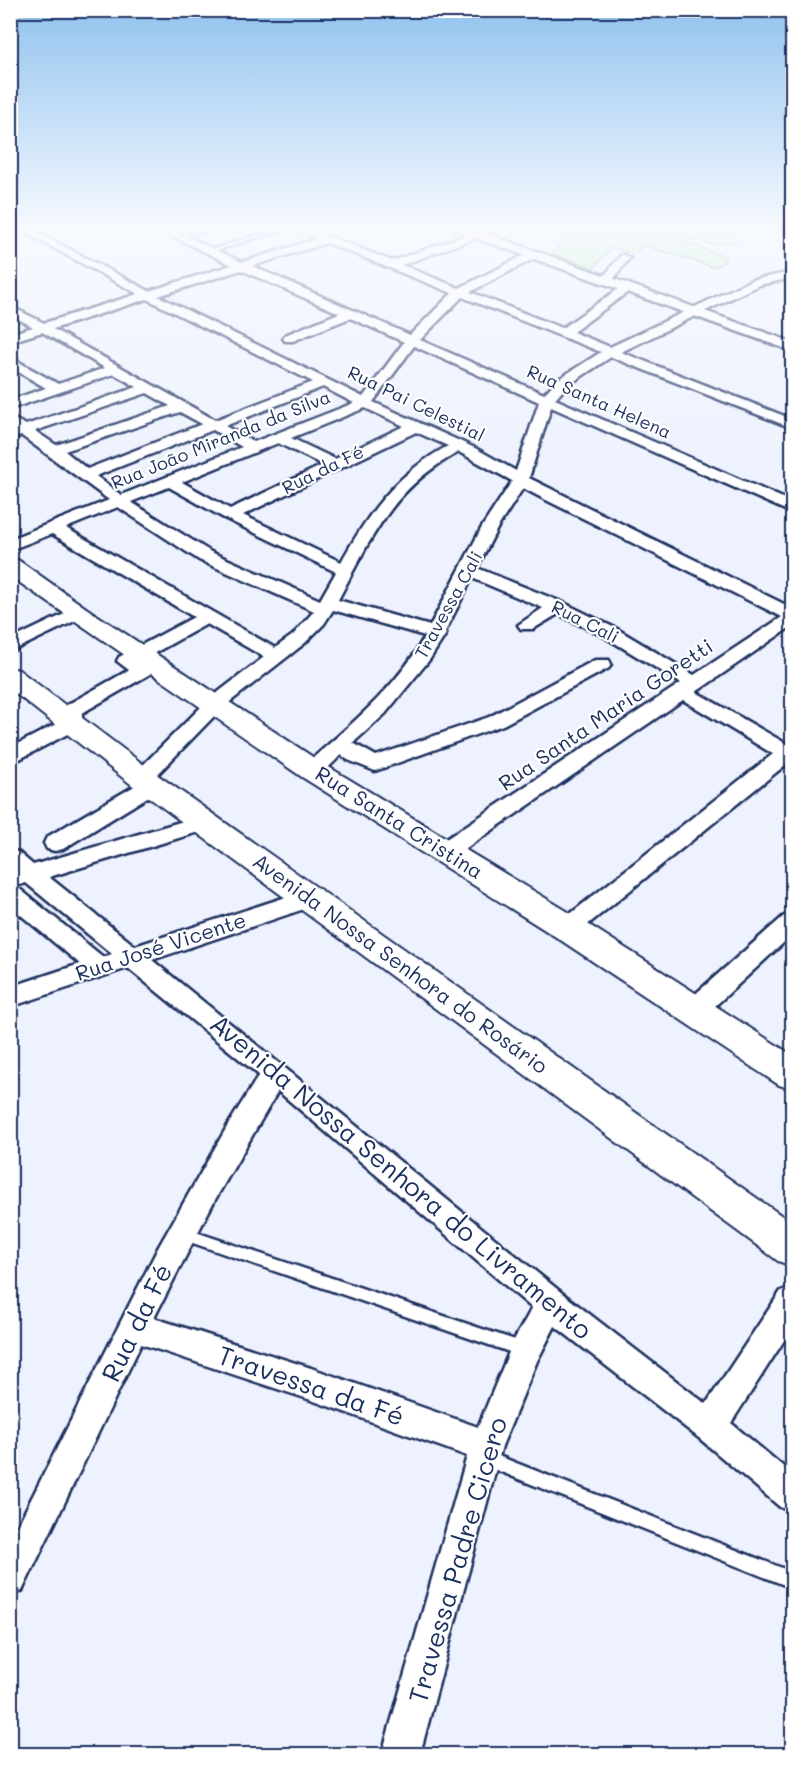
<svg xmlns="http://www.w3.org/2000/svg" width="803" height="1765" viewBox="0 0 803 1765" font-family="Mali,sans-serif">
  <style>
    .green { fill: #b0eeb4; stroke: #668e89; stroke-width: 1.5 }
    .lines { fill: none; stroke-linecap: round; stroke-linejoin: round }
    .service-casing { stroke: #1b2f5e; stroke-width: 5 }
    .minor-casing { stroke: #1b2f5e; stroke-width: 5 }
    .tertiary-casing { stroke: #1b2f5e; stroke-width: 5 }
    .secondary-casing { stroke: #1b2f5e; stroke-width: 4 }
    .service { fill: #fff; fill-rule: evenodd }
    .minor { fill: #fff; fill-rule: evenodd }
    .tertiary { fill: #fff; fill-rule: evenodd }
    .secondary { fill: #fff; fill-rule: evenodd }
    .labels { text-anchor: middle; stroke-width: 4.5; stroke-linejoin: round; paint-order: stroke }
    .far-street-label { font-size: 18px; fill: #1b2f5e; stroke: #fff }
    .street-label { font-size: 21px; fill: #1b2f5e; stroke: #fff }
    .near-street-label { font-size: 26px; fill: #1b2f5e; stroke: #fff }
  </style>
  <rect width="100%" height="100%" fill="#eef2fe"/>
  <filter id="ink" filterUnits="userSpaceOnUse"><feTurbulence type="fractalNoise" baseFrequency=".0167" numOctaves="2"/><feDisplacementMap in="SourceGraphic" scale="12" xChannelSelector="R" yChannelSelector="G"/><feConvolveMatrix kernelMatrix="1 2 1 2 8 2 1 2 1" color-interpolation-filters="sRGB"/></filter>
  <g filter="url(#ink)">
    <path class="green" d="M587 228H722L738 239C716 249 692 242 672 231L665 235 663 239 680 240 726 257 725 262 713 267 642 245 636 254 611 248 594 268 553 254 569 234 578 233Z"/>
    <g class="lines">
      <g class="service-casing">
        <path id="service" d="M209 228H215L180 238 178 237Z
          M283 228H289L211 252 206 251Z
          M184 1228 524 1343 529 1345 531 1350 529 1355 524 1357 184 1240 179 1239 177 1234 179 1229Z
          M486 1451 792 1572V1588L481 1464 478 1459 481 1454Z"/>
      </g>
      <g class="minor-casing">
        <path id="minor" d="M17 228H29L149 291 232 265 155 228H168L242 262 317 239 294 228H308L392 261 477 231 482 234 481 236 402 265 459 288 531 252H539V256L470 292 562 328 624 285H632V289L573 332 610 347 752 280 792 272V278L759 285 621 352 792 419V428L611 357 567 386 555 399 792 502V513L551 407 529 478 792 608V626L696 692 792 747V763L789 762 576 934 568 937 560 934 556 928 560 922 773 754 683 700 453 857 445 859 437 857 434 851 437 845 681 683 605 637 558 614 533 629H521L518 625 543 608 472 578 445 632 446 634 430 659 385 714 353 743 376 756 489 717 595 660H609L611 664 609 668 503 725 375 771 348 760 341 755C330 765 321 779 305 775L302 770 305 765C348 727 397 688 425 636L333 610 324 624 305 643 222 708 154 778 159 780 162 785 159 790 63 849 55 851 47 849 44 843 47 837 138 784 132 778 135 773 208 700 264 657 207 624 140 661 152 670 150 674 82 713V724L79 728 10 764V748L62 721V710L65 706 129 670 117 661 119 657 194 617 52 534 10 550V539L109 500 22 436 10 438V430L13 429 10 428V417L26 425 137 387 114 374 10 409V400L46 388 10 367V357L58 384 105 368 42 332 10 342V334L33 327 10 314V306L44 323 138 294ZM327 243 452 293 410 335 252 266ZM241 270 339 313 285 335 283 338 285 341H293L350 318 404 342 363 397 158 296ZM462 297 601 352 557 380 544 394 420 340ZM147 299 313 382 215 420 53 329ZM414 346 539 402 516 471 475 448 373 402ZM323 387 354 403 254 442 225 426ZM147 393 170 406 56 445 35 431ZM365 408 404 426 335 459 291 438ZM180 412 202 424 87 469 65 451ZM213 430 242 447 121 495 96 476ZM416 432 448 446C396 474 369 512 341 562L243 515ZM278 443 323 465 230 509 182 482ZM459 452 512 481 482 527 430 626 338 600C372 536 393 487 459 452ZM169 487 224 518 336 572 320 600 211 552 131 502ZM523 488 542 498 782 617 694 675 617 629 564 603 477 568 498 527ZM118 507 199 560 314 611 293 635 275 648 66 528Z
          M624 255 630 258 628 260 611 282H603L601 280 620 256Z
          M77 608 83 609 86 613 83 617 10 652V640Z
          M204 815 212 818 215 823 212 828 49 877 135 946 311 889 319 892 322 898 319 904 152 960 562 1293 706 1404 781 1291 792 1287V1328L731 1423 792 1474V1512L780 1507 699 1438 555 1326 537 1361 502 1446 420 1754H382L467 1456 311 1400 141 1344 22 1591 10 1596V1541L158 1248 228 1125 259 1075 128 968 10 1007V987L80 964 10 906V850L18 852 33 865ZM26 883 112 954 103 957 16 886ZM278 1091 532 1308 514 1340 478 1427 311 1368 154 1318 212 1205Z
          M792 913V935L702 1018 693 1021 684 1018 681 1011 684 1004 784 916Z"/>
      </g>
      <g class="tertiary-casing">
        <path id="tertiary" d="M454 228H471L792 342V351L456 231Z"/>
      </g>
      <g class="secondary-casing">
        <path id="secondary" d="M10 558 18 560 86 608 322 763 580 919 792 1055V1089L779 1085 556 937 302 777 10 576Z
          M10 668 19 670 152 771 792 1223V1266L778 1261 132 785 10 689Z"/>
      </g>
      <use href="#service" class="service"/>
      <use href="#minor" class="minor"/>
      <use href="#tertiary" class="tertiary"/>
      <use href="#secondary" class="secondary"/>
    </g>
  </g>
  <linearGradient id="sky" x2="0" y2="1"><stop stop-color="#90c2ee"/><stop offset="0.48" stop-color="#f7f9ff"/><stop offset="1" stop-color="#f7f9ff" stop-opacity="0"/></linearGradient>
  <rect width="803" height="475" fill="url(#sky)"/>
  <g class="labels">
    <g class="far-street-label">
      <text transform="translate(599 402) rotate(24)" y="6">Rua Santa Helena</text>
      <text transform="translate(416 404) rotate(26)" y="6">Rua Pai Celestial</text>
      <text transform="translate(221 440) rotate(-22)" y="6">Rua João Miranda da Silva</text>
      <text transform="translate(323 470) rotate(-26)" y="6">Rua da Fé</text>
      <text transform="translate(449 605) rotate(-61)" y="6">Travessa Cali</text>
      <text transform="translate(585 622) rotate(27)" y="6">Rua Cali</text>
    </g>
    <g class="street-label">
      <text transform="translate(606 715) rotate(-34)" y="7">Rua Santa Maria Goretti</text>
      <text transform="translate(399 823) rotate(32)" y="7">Rua Santa Cristina</text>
      <text transform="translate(161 947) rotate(-18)" y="7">Rua José Vicente</text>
      <text transform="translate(400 964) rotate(36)" y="7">Avenida Nossa Senhora do Rosário</text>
    </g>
    <g class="near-street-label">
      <text transform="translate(401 1177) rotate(40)" y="9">Avenida Nossa Senhora do Livramento</text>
      <text transform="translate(137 1323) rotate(-64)" y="9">Rua da Fé</text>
      <text transform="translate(311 1386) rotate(19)" y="9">Travessa da Fé</text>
      <text transform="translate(458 1560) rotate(-74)" y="9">Travessa Padre Cicero</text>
    </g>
  </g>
  <rect width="803" height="1765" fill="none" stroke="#fff" stroke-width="36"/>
  <rect x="18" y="18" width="767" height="1729" fill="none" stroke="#1b2f5e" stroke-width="2" filter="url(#ink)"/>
</svg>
